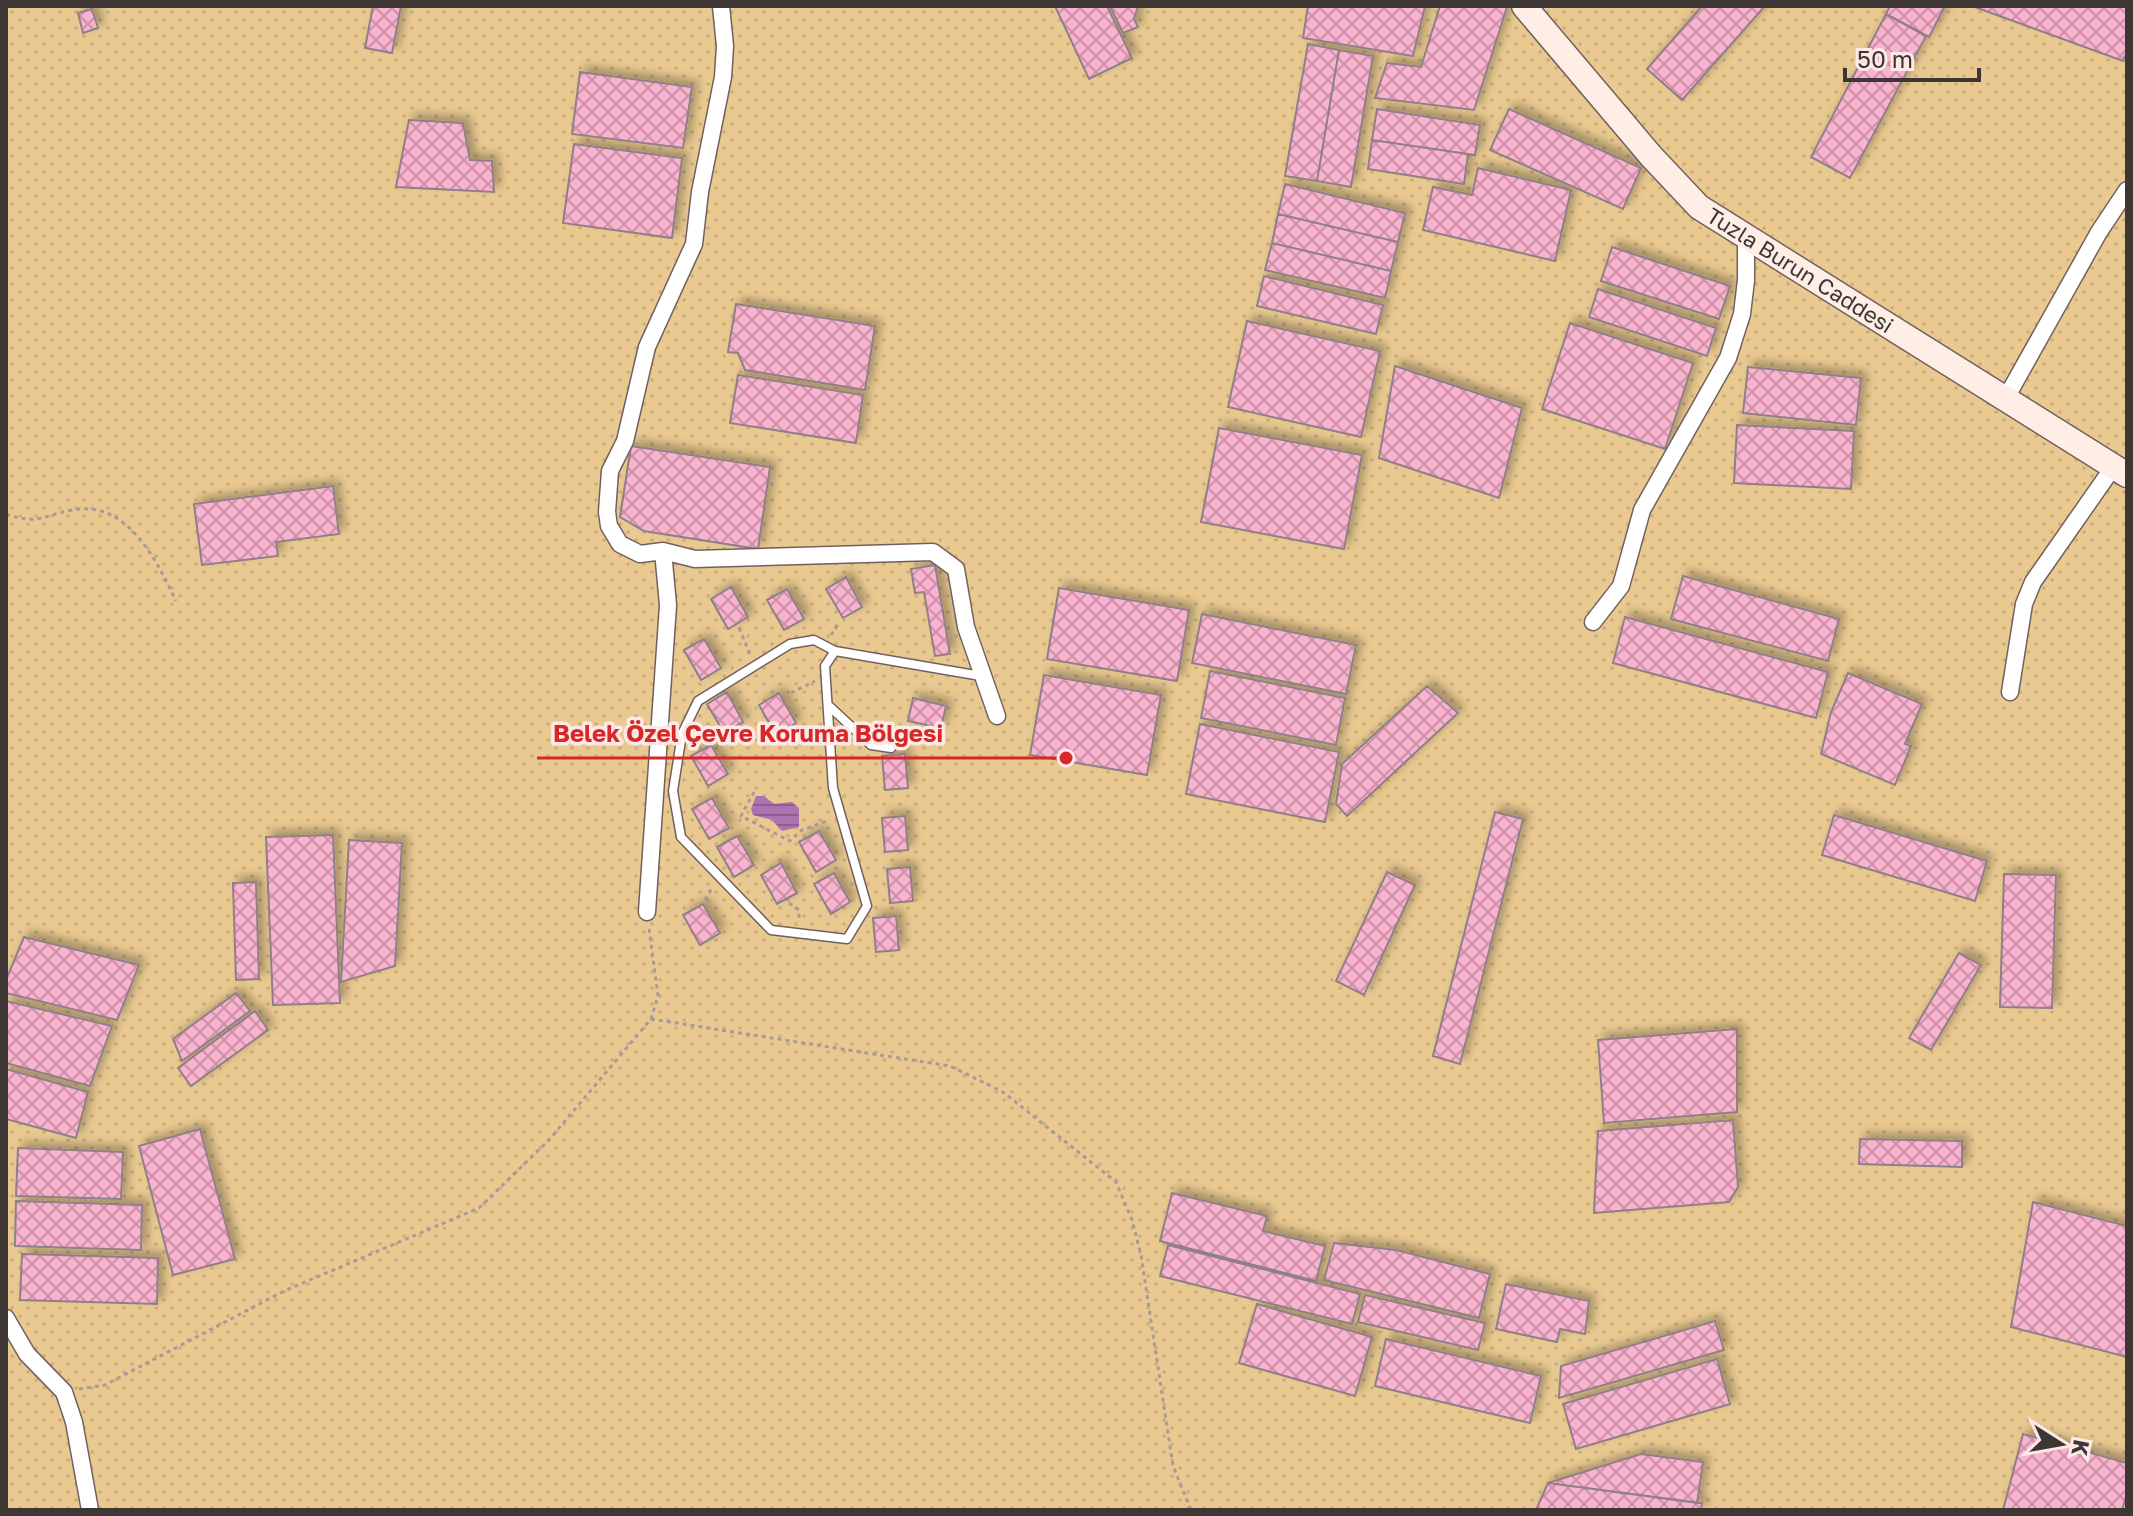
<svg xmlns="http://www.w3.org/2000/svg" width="2133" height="1516" viewBox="0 0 2133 1516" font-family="'Golos Text',sans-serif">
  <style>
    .park { fill: url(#park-dots) }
    .water { fill: url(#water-rules) }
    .building { fill: url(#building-cross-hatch); stroke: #907f85; stroke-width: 2; filter: url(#shadow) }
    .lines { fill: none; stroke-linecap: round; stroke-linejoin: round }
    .service-casing { stroke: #72605f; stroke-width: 11 }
    .minor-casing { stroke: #72605f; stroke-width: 19 }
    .secondary-casing { stroke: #72605f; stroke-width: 27 }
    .path { stroke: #a99a99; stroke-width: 3; stroke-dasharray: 4 4; stroke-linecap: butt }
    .service { stroke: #fff; stroke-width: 8 }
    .minor { stroke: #fff; stroke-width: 16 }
    .secondary { stroke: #feeee5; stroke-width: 24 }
    .labels { text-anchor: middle; stroke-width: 7; stroke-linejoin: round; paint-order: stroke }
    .street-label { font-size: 22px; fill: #3e3635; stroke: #fee9e7 }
    .leader { fill: none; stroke: #d62828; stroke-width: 3 }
    .callout-dot { fill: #d62828; stroke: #fee9e7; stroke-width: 3 }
    .callout-label { font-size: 24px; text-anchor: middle; font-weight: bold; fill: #d62828; stroke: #fee9e7; stroke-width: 7; stroke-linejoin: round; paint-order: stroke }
  </style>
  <defs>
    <pattern id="park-dots" width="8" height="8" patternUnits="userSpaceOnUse" patternTransform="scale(2)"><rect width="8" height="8" fill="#e9c990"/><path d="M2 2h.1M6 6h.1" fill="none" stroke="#c9ad7d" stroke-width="1.8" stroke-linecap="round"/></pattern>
    <pattern id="water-rules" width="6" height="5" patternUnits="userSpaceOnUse" patternTransform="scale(2)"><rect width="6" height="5" fill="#ac73b1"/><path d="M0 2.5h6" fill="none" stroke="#8d5f91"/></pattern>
    <pattern id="building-cross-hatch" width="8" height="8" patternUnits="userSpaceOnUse" patternTransform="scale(2)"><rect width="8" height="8" fill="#f9b3cf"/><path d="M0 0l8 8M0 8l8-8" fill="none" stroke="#cb92a9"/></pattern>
    <filter id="shadow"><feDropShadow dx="6" dy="-6" stdDeviation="4" flood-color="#0004"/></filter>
  </defs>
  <rect width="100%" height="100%" fill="#f0dcda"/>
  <path class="park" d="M6 6H2127V1510H6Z"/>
  <path class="water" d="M756 796H764L774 804 792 802 799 808V827L782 831 772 820 753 815 751 809Z"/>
  <path class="building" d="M373 6H401L392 53 365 48Z
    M1055 6H1107L1132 58 1089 79Z
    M1110 6H1138L1134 19 1138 27 1123 33Z
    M1308 6H1425L1413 56 1303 38Z
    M1440 6 1507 7 1474 110 1375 98 1387 63 1421 67Z
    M1702 6H1765L1682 100 1647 69Z
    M1890 6H1945L1929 37 1886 14Z
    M1972 6H2127V52L2123 61Z
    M92 9 98 28 83 33 78 13Z
    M1886 14 1926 36 1850 178 1811 157Z
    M1308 44 1339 50 1317 181 1285 176Z
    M1339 50 1373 56 1351 187 1317 181Z
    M580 72 692 87 683 148 572 134Z
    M1377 109 1480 125 1475 155 1372 140Z
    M1509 109 1641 168 1623 209 1490 150Z
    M409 120 463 123 470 160 492 161 494 192 396 187Z
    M1372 140 1468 154 1464 184 1368 169Z
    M574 144 682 158 672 238 563 223Z
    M1478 168 1571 190 1555 261 1423 230 1433 187 1472 195Z
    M1285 184 1405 213 1398 242 1278 214Z
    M1278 214 1398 242 1391 271 1272 243Z
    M1272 243 1391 271 1385 298 1265 270Z
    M1612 247 1730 286 1719 319 1601 281Z
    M1264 276 1383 305 1376 334 1257 306Z
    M1598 289 1716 328 1707 356 1589 317Z
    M736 304 875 326 865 390 745 370 738 353 728 352Z
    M1247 321 1380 351 1361 437 1228 407Z
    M1570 323 1693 363 1665 449 1542 409Z
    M1395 366 1522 408 1499 498 1379 458Z
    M1748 367 1861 378 1856 425 1743 413Z
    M738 375 863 395 856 443 730 423Z
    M1737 425 1854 431 1851 489 1734 483Z
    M1219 428 1362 455 1344 549 1201 522Z
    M631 446 770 467 758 549 644 531 620 517Z
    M333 486 339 534 276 542 278 556 202 565 194 504Z
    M935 565 950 654 935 656 924 592 915 593 911 569Z
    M1683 576 1839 619 1828 661 1671 619Z
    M846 577 862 607 843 618 826 589Z
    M731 587 748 617 728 629 711 599Z
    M1059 588 1189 610 1177 681 1047 659Z
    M787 589 804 619 784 630 767 600Z
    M1202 614 1356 645 1346 694 1192 663Z
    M1625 617 1828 672 1816 718 1613 663Z
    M704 639 721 668 701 680 684 650Z
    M1210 671 1345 698 1336 745 1201 718Z
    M1848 673 1922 704 1905 744 1911 746 1895 785 1821 754 1831 712Z
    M1044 675 1161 695 1147 775 1030 755Z
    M1427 686 1458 713 1347 816 1336 804 1342 764Z
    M727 692 743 722 724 733 707 704Z
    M779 693 796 723 776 735 759 705Z
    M913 698 946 706 941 728 908 721Z
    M1200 724 1339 752 1325 822 1186 794Z
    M711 745 728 774 708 786 691 756Z
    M905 754 908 788 885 790 882 756Z
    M712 798 729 828 709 839 692 809Z
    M1495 812 1523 819 1460 1064 1433 1056Z
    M1834 815 1987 861 1975 901 1822 855Z
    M905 816 908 850 885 852 882 818Z
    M819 831 836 860 816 872 799 842Z
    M333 835 340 1003 273 1005 266 837Z
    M737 836 754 865 734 877 717 847Z
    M349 840 402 843 395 966 341 982Z
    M781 863 797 893 777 904 761 875Z
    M910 867 913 901 890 903 887 869Z
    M1387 872 1415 885 1364 995 1336 981Z
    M834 873 850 902 831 914 814 884Z
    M2004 874 2056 875 2052 1008 2000 1007Z
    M256 882 259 979 236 980 233 883Z
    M703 904 720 933 700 945 683 915Z
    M896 916 899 950 876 952 873 918Z
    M24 937 139 965 117 1020 6 993V980Z
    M1959 953 1981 965 1931 1050 1909 1038Z
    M236 993 250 1011 182 1061 173 1039Z
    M6 1001 112 1026 90 1086 6 1063Z
    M255 1011 268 1030 191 1086 178 1068Z
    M1737 1029V1112L1604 1123 1598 1040Z
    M6 1069 88 1092 76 1138 6 1119Z
    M1733 1120 1738 1187 1729 1202 1594 1213 1598 1131Z
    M200 1129 235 1259 173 1275 139 1146Z
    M1860 1139 1962 1141V1167L1859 1164Z
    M18 1148 123 1152 121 1199 16 1196Z
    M1172 1193 1267 1216 1263 1231 1325 1246 1316 1281 1160 1241Z
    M16 1201 142 1205 141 1250 15 1246Z
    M2033 1202 2127 1226V1357L2011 1327Z
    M1334 1243 1396 1250 1490 1274 1479 1318 1324 1280Z
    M1168 1245 1360 1294 1352 1324 1160 1276Z
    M22 1254 158 1258 157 1304 20 1300Z
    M1506 1284 1589 1301 1585 1334 1560 1329 1557 1342 1496 1329Z
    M1365 1295 1485 1323 1478 1350 1358 1322Z
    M1257 1304 1372 1337 1355 1396 1239 1363Z
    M1715 1321 1724 1350 1559 1398 1561 1366Z
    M1386 1339 1541 1376 1530 1423 1375 1386Z
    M1717 1359 1730 1404 1576 1449 1563 1404Z
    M2023 1434 2127 1463V1493L2122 1510H2003Z
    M1641 1454 1703 1462 1697 1503 1548 1483Z
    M1548 1483 1702 1503 1701 1510H1536Z"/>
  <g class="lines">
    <g class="service-casing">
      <path id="service" d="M835 651 825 666 833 788 867 906 847 939 771 930 681 837 673 791 682 734 698 701 790 644 814 640 835 651 981 676
        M828 705 871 745 891 748"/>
    </g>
    <g class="minor-casing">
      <path id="minor" d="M721 6 725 46 723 77 700 192 694 244 647 347 625 441 610 471 607 512 609 526 620 544 640 554 663 551 695 559 933 552 956 569 966 627 997 716
        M2006 398 2099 232 2127 190
        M1593 622 1621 586 1642 510 1728 358 1742 314 1746 280V236
        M2010 692 2024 604 2033 582 2114 466
        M647 912 668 605 663 551
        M6 1318 27 1354 64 1392 74 1422 90 1510"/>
    </g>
    <g class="secondary-casing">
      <g id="secondary">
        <path id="s1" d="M1524 6 1651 156 1699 207 2127 475"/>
      </g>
    </g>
    <path class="path" d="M6 514C39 525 41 516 72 510 127 499 157 561 176 601
      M739 628 750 654
      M831 635 839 622
      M791 693 815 681
      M754 792 741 816 790 841 802 830 830 820
      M705 900 713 886
      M789 903 799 910V922
      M651 1019 950 1066 1003 1092 1116 1182 1132 1220 1141 1255 1173 1466 1191 1510
      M79 1389 105 1385 284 1291 479 1208 549 1140 651 1019 658 996 649 928"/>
    <use href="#service" class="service"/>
    <use href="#minor" class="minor"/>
    <use href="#secondary" class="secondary"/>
  </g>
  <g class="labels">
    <g class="street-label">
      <text dy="8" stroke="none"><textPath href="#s1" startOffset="386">Tuzla Burun Caddesi</textPath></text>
    </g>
  </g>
  <path class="leader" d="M1066 758L959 758H537"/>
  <circle class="callout-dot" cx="1066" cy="758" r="8"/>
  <g class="callout-label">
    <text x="748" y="742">Belek Özel Çevre Koruma Bölgesi</text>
  </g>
  <rect width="2133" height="1516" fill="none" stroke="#3e3635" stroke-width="16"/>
  <g transform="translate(2061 1444) rotate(101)" stroke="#fee9e7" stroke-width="6" paint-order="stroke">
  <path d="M0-6L14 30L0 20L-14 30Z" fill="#3e3635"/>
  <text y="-12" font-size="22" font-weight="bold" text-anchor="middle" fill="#3e3635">K</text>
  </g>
  <path d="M1845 68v12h134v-12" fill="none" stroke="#3e3635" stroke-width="4"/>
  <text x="1857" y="68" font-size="24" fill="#3e3635" stroke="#fee9e7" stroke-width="6" paint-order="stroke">50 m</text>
</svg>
